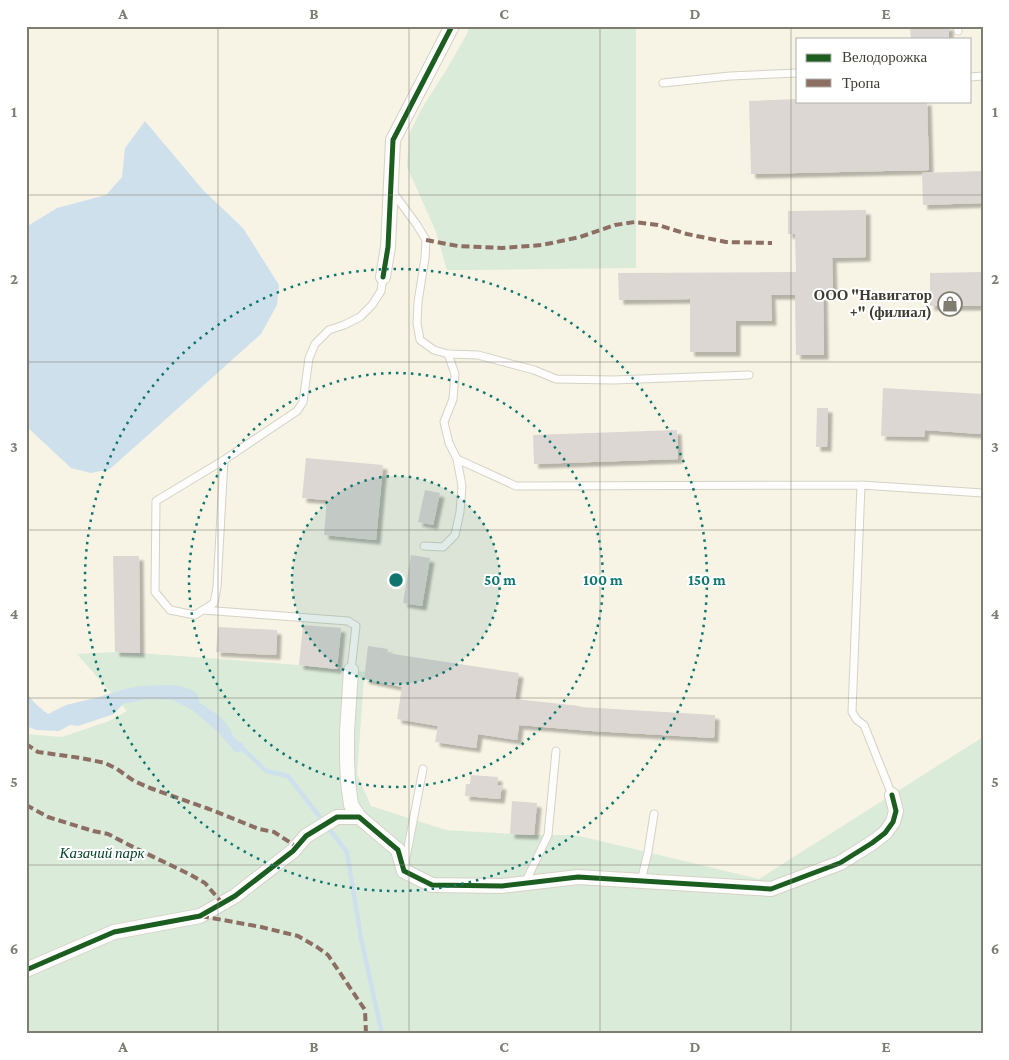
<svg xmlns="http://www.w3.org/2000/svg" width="1009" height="1060" viewBox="0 0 1009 1060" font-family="'Crimson Pro',serif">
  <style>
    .green { fill: #dbebda }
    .water { fill: #cfe0ed }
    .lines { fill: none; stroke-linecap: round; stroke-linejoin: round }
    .stream { stroke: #cfe0ed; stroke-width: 4.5 }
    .building { fill: #dcd7d3; filter: url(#shadow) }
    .service-casing { stroke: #d4d2c7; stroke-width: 9 }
    .minor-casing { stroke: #d4d2c7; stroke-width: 16 }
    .service { stroke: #fefdfb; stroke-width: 7 }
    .minor { stroke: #fefdfb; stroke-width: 14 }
    .quiet { stroke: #8d6e63; stroke-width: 4; stroke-dasharray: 8 4; stroke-linecap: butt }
    .cycleway-casing { stroke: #fff; stroke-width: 8 }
    .cycleway { stroke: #1b5e20; stroke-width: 5 }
    .grid { fill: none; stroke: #7f7d71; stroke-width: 1; stroke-opacity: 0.55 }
    .ring { fill: none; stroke: #0f766e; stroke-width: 2.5; stroke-dasharray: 2.5 5 }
    .labels { text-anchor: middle; stroke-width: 4; stroke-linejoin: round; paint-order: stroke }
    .poi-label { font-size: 15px; font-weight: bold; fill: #3f3d32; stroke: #fff; text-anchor: end }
    .park-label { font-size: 15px; font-style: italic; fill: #08452a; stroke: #fff }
    .centre { fill: #0f766e; stroke: #fff; stroke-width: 2.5 }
    .ring-label { font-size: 15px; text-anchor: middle; font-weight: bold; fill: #0f766e; stroke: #fff; stroke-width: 4; stroke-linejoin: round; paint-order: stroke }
    .neatline { fill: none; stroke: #7f7d71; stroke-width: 2 }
    .grid-label { font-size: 16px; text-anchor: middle; font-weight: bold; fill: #7f7d71 }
  </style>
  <defs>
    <filter id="shadow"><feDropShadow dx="4.5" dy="4.5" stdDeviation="1" flood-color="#0004"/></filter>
  </defs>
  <rect width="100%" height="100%" fill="#f7f4e5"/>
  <path class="green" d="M470 26H636V268L475 270H447L436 232 407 167 409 134 422 108 445 72 466 36Z
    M115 652 140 653 299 665 365 672 364 679 357 774 371 806 446 830 534 835H572L584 837 759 879 983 737V1034H26V734L62 737 109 721 127 711 77 654Z"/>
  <path class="water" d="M145 121 203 190 243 228 279 285 277 305 261 334 110 469 91 473 71 468 26 426V227L57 208 106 195 122 177 125 148Z
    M171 685 184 687 196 692 200 703C210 709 221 716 228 726 235 736 230 736 243 744L244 750 236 753 218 732 192 710 173 700 147 699 123 704 114 714 78 726 70 725 59 731 36 730 26 726V691C31 701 39 707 48 714L66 705 99 697 128 688 143 686Z"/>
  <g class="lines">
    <path class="stream" d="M241 747 266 771 288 776 347 852 361 938 382 1034"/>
  </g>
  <path class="building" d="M910 26H949V39H911Z
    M798 99V101H927L929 170 751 174 749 101Z
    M983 171V203L923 205 922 173Z
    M866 210V257L832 258 833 290H823L824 355H796L795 295H771L772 321H736V352H690V299L619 300 618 273 796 272 795 234H788V211Z
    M983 272V306H930V273Z
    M883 388 983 394V420L980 434 925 430 924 437 881 436Z
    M817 408H828L827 447H816Z
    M677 430 678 459 534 464 533 435Z
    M306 458 383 465 376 540 324 535 327 500 302 498Z
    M425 490 440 493 433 525 418 522Z
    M411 555 430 558 422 606 403 603Z
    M113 556H139L140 653 115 652Z
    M303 625 341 628 337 669 299 665Z
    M218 627 277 630 276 655 216 652Z
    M368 646 388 649 387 653 519 673 515 699 580 706V707L715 715 714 738 592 731 519 725 517 740 478 734 476 748 435 742 438 726 397 719 402 687 364 679Z
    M471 775 498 777 497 785H502L500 799 465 796 466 784H470Z
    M512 801 537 803 534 835 510 834Z"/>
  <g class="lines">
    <g class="service-casing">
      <path id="service" d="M957 26 958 31
        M970 77 983 76
        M663 83 730 76 798 73
        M392 191 417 225 426 240 425 258 418 302 417 323 420 340 434 350 448 354 478 355 534 370 556 379 613 380 749 375
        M448 354 455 374 453 399 444 422 449 443 457 459 516 486 861 485
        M224 460 217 587 214 603 195 615 170 610 155 592 156 501 224 460 297 411 303 402 309 358 315 344 329 330 344 325 360 317 372 305 381 291 383 277
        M424 546 443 547 455 535 460 512 462 486 457 459
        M203 610 348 621 356 626 351 670
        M892 795 864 725 857 720 852 712 861 485 983 493
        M405 863 423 769
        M641 881 648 852 654 814
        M525 883 548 835 556 751"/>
    </g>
    <g class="minor-casing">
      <path id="minor" d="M383 277 388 247 393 140 452 26
        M351 670 347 732V759L348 782 351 805 359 817
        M26 970 114 932 200 916 235 896 293 851 306 836 337 817H359L398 850 404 871 432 885 502 886 578 877 771 889 840 863 872 843 885 833 893 822 896 811 892 795"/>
    </g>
    <use href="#service" class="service"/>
    <use href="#minor" class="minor"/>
    <path class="quiet" d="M426 240 458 246 502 248 542 245 580 237 615 225 635 222 658 225 687 234 726 242 772 243
      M26 744 38 752 81 758 105 763 117 769 134 781 150 788 209 809 259 829 274 832 297 847
      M26 805 48 817 93 831 108 834 135 848 189 874 205 883 222 903
      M201 916 261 927 298 936 317 947 328 955 365 1010 366 1034"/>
    <g class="cycleway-casing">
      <path id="cycleway" d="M383 277 388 247 393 140 452 26
        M26 970 114 932 200 916 235 896 293 851 306 836 337 817H359L398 850 404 871 432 885 502 886 578 877 771 889 840 863 872 843 885 833 893 822 896 811 892 795"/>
    </g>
    <use href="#cycleway" class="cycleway"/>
  </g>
  <path class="grid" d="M218 26V1034M409 26V1034M600 26V1034M791 26V1034M26 195H983M26 362H983M26 530H983M26 698H983M26 865H983"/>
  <circle cx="396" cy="580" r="104" fill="#0f766e" fill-opacity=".12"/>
  <g class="ring">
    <circle cx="396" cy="580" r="104"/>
    <circle cx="396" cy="580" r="207"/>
    <circle cx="396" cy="580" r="311"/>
  </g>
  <defs>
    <g id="shop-ring" transform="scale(1.25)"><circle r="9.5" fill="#fff" stroke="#7f7d71" stroke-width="1.5"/><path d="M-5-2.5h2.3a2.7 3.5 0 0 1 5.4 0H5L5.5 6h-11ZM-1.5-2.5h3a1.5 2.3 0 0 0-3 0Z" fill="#7f7d71"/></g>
  </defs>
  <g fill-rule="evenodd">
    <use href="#shop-ring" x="950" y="304"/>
  </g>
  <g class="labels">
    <g class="poi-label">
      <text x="932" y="300">ООО "Навигатор<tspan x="932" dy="17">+" (филиал)</tspan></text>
    </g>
    <g class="park-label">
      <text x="102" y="858">Казачий парк</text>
    </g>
  </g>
  <circle cx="396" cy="580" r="8" class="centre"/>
  <g class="ring-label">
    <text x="500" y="585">50 m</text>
    <text x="603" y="585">100 m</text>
    <text x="707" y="585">150 m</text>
  </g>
  <rect width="1009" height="1060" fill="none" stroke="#ffffff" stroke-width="55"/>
  <rect x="796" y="38" width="175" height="65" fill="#ffffff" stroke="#b2b1ad"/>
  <rect x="806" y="54" width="25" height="8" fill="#1b5e20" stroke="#b2b1ad"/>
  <text x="842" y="62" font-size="15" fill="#3f3d32">Велодорожка</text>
  <rect x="806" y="79" width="25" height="8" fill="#8d6e63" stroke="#b2b1ad"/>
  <text x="842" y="88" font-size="15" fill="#3f3d32">Тропа</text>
  <rect x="28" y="28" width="954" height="1004" class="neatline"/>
  <g class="grid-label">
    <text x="123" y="19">A</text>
    <text x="314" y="19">B</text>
    <text x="504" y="19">C</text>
    <text x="695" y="19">D</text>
    <text x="886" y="19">E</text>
    <text x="14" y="117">1</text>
    <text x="995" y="117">1</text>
    <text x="14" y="284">2</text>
    <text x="995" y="284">2</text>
    <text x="14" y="452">3</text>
    <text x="995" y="452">3</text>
    <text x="14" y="619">4</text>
    <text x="995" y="619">4</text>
    <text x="14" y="787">5</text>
    <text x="995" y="787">5</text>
    <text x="14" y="954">6</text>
    <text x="995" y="954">6</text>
    <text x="123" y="1052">A</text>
    <text x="314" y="1052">B</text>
    <text x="504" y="1052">C</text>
    <text x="695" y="1052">D</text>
    <text x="886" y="1052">E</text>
  </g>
</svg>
